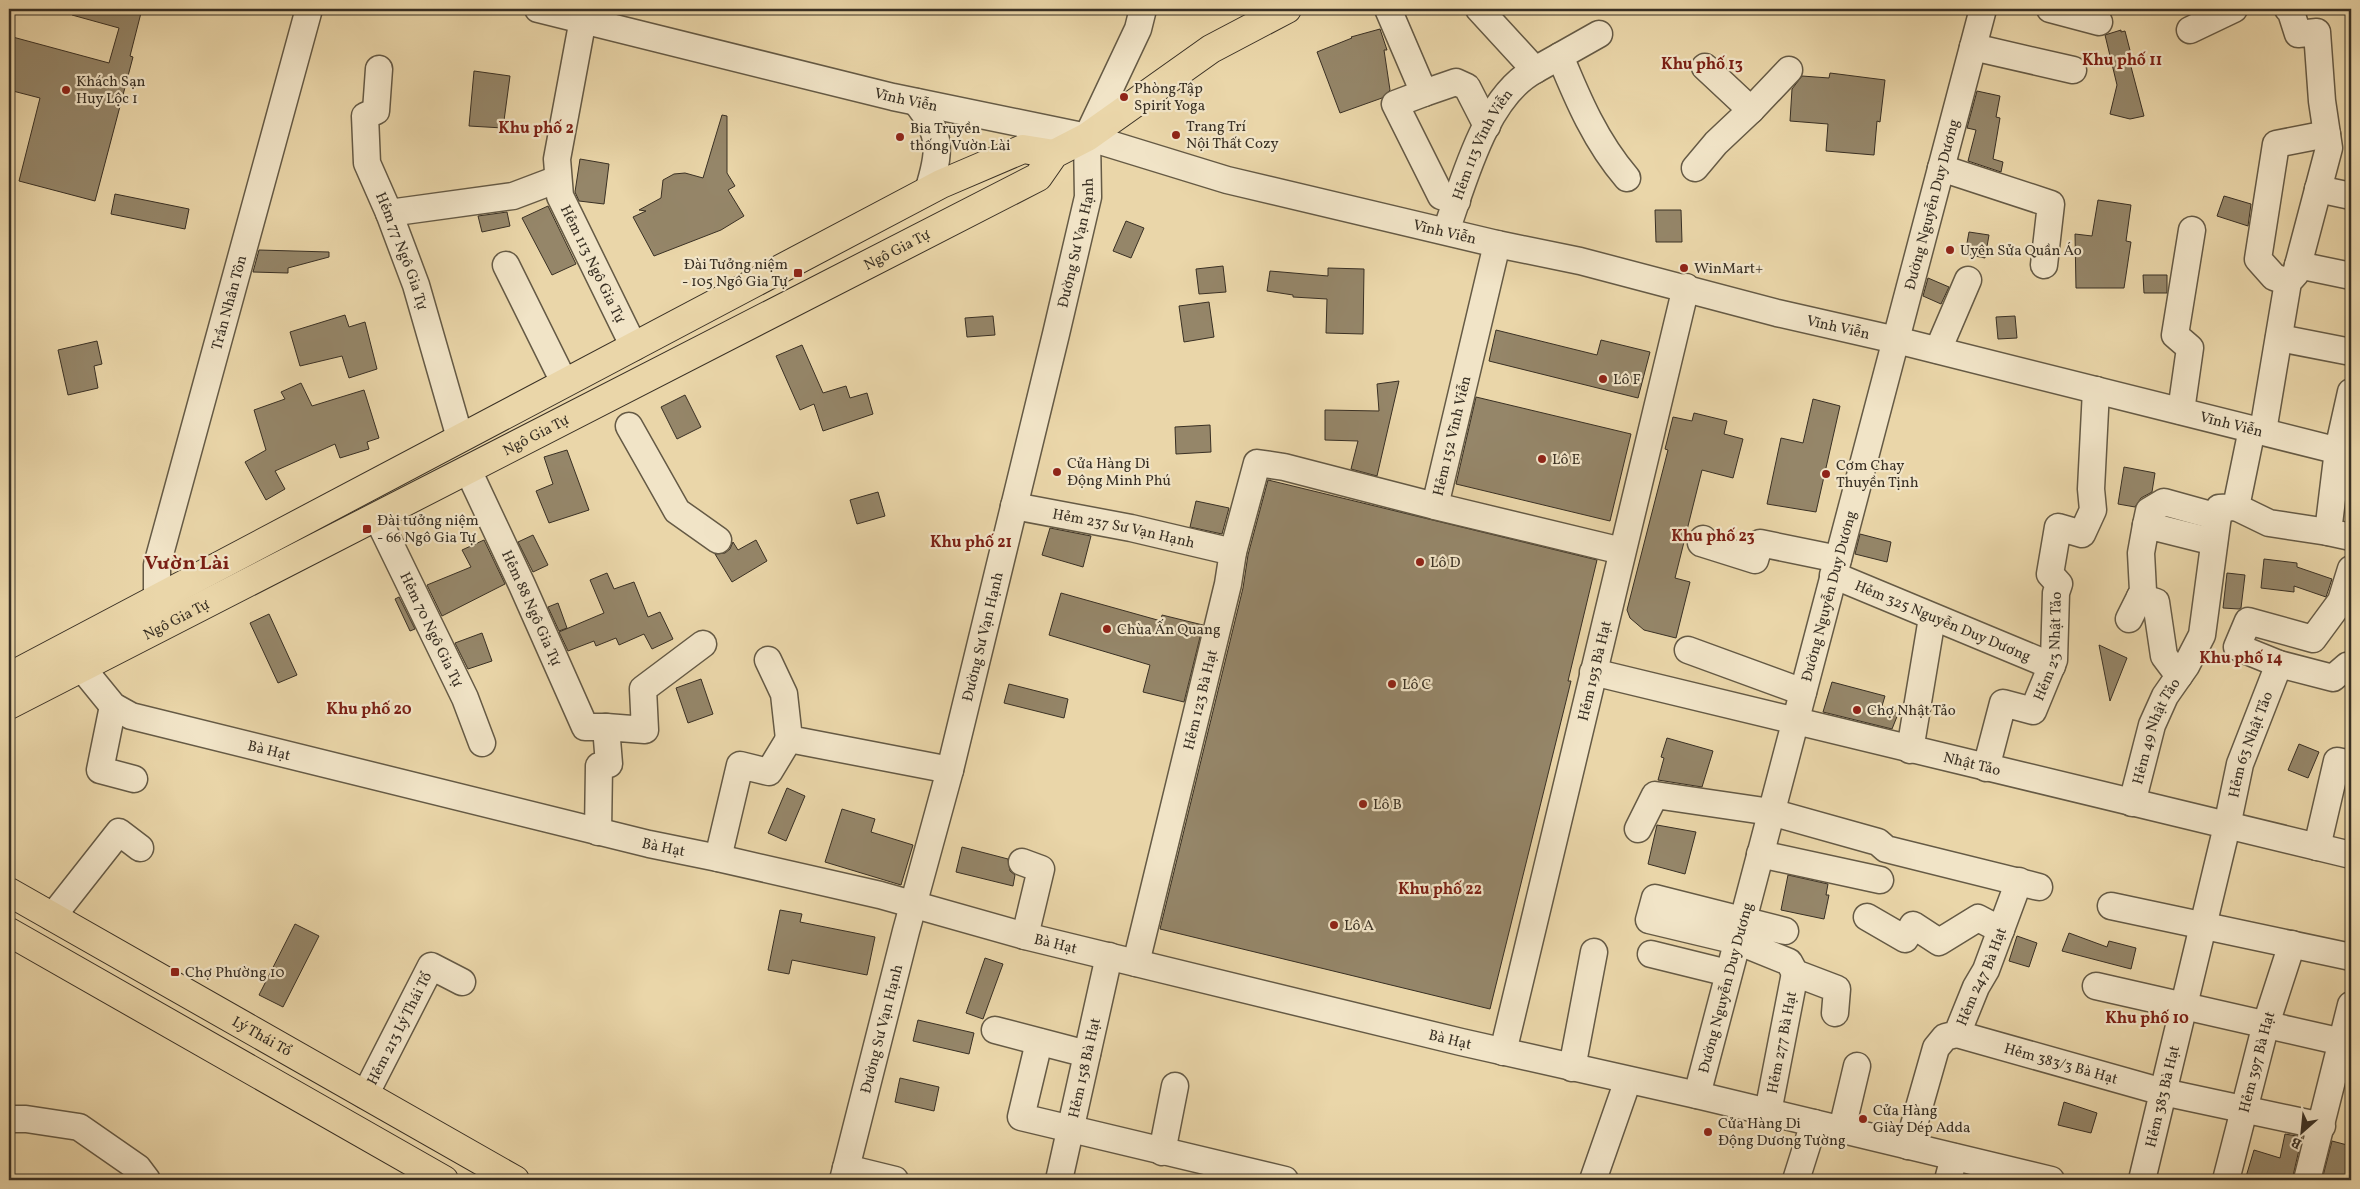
<svg xmlns="http://www.w3.org/2000/svg" width="2360" height="1189" viewBox="0 0 2360 1189" font-family="Vollkorn,serif">
  <style>
    .building { fill: #958669; stroke: #393024 }
    .lines { fill: none; stroke-linecap: round; stroke-linejoin: round }
    .minor-casing { stroke: #655a45; stroke-width: 29 }
    .major-casing { stroke: #393024; stroke-width: 30 }
    .minor { stroke: #f1e4c7; stroke-width: 26 }
    .major { stroke: #ead6a9; stroke-width: 28 }
    .poi-dot { fill: #8f2418; stroke: #f1e4c7; stroke-width: 2 }
    .labels { text-anchor: middle; stroke-width: 4.5; stroke-linejoin: round; paint-order: stroke }
    .poi-label { font-size: 15px; fill: #393024; stroke: #f1e4c7; text-anchor: start }
    .street-label { font-size: 15px; fill: #393024; stroke: #f1e4c7 }
    .neighbourhood-label { font-size: 16px; font-weight: bold; fill: #7a1f14; stroke: #f1e4c7 }
    .district-label { font-size: 20px; font-weight: bold; fill: #7a1f14; stroke: #f1e4c7 }
  </style>
  <rect width="100%" height="100%" fill="#ead6a9"/>
  <filter id="stains"><feTurbulence type="fractalNoise" baseFrequency=".004" numOctaves="4"/><feColorMatrix values="0 0 0 0 .2 0 0 0 0 .09 0 0 0 0 .02 0 0 0 .5 -.17"/></filter>
  <radialGradient id="worn" r=".72"><stop offset=".6" stop-color="#630" stop-opacity="0"/><stop offset="1" stop-color="#630" stop-opacity=".3"/></radialGradient>
  <path class="building" d="M72 9H142L130 56 133 57 95 201 19 181 40 98 9 90V36L109 63 119 28 72 15Z
    M1380 29 1387 50H1384L1390 90 1382 98 1340 113 1317 52 1352 38 1351 37Z
    M2121 30V32L2125 31 2133 62 2130 63 2144 116 2130 119 2110 114 2117 85 2105 35Z
    M474 71 510 76 503 128 469 126Z
    M1830 73 1885 80 1880 122 1877 121 1874 155 1826 151 1828 124 1790 121 1792 89 1802 76 1829 78Z
    M1977 91 2000 96 1996 117 2000 118 1993 159 2003 162 2001 172 1968 161 1976 130 1967 128Z
    M722 115 727 116V173L735 186 728 190 744 216 721 230 654 256 633 217 646 211 639 210 661 198 663 180 674 174 685 173 703 178Z
    M580 159 609 164 604 204 579 201 575 192Z
    M115 194 189 209 185 229 111 214Z
    M2224 196 2251 204 2248 226 2217 216Z
    M2098 200 2131 205 2126 241 2131 242 2124 288H2076L2075 234 2092 236Z
    M548 206 576 264 552 275 522 218Z
    M1655 210H1681L1682 242H1656Z
    M507 212 510 226 482 232 478 216Z
    M1126 221 1144 228 1131 258 1113 251Z
    M1969 232 1989 235 1985 258 1965 254Z
    M259 250 329 252V257L288 268V273L253 272Z
    M1223 266 1226 292 1199 294 1196 269Z
    M1328 268 1364 269 1363 334 1326 333 1327 299 1293 297V295L1267 291 1270 271 1328 276Z
    M2143 275H2167V293H2144Z
    M1928 278 1949 287 1941 304 1923 296Z
    M1209 302 1214 337 1184 342 1179 306Z
    M345 315 349 327 365 322 377 369 349 378 342 356 300 366 290 332Z
    M993 316 995 335 967 337 965 318Z
    M2015 316 2017 338 1998 339 1996 317Z
    M1496 330 1597 355 1601 340 1650 352 1638 398 1489 361Z
    M97 341 102 364 94 366 98 388 68 395 58 350Z
    M802 345 823 393 846 386 850 398 867 393 873 414 823 431 814 404 800 410 776 356Z
    M1399 381 1377 476 1351 469 1358 441 1325 440V410L1379 411 1377 384Z
    M301 383 312 406 364 390 379 438 367 442 369 449 340 458 335 444 275 471 285 489 266 500 245 462 266 450 254 410 285 399 281 392Z
    M685 395 701 427 677 439 661 407Z
    M1476 397 1631 434 1610 521 1456 484Z
    M1813 399 1840 406 1816 512 1767 504 1781 438 1803 443Z
    M1694 413 1727 421 1724 434 1743 439 1733 478 1702 470 1675 578 1690 582 1676 638 1644 630 1630 618 1627 610 1668 450 1665 449 1673 417 1692 421Z
    M1210 425 1211 452 1176 454 1175 427Z
    M567 450 589 510 549 523 536 491 553 484 544 457Z
    M2124 467 2155 473 2152 492 2141 498 2135 507 2118 504Z
    M1268 480 1597 560 1568 681H1571L1490 1009 1160 929 1243 588 1248 555Z
    M878 492 885 516 857 524 850 500Z
    M1196 501 1229 508 1222 534 1190 527Z
    M1050 528 1091 536 1083 567 1042 555Z
    M1860 534 1891 542 1887 562 1855 554Z
    M533 535 548 565 533 572 518 542Z
    M484 540 505 584 442 616 427 585 471 567 462 550Z
    M756 540 767 561 732 582 715 554 725 553 730 549 733 542 738 550Z
    M2264 559 2297 563V567L2332 579 2326 597 2294 586V592L2261 588Z
    M607 573 614 589 634 582 648 617 660 612 673 639 652 649 644 634 619 645 616 638 596 646 594 641 568 651 559 632 604 613 590 580Z
    M2227 573 2245 575 2241 608 2239 609 2223 608Z
    M1061 593 1161 621 1162 615 1203 625 1184 702 1143 692 1150 665 1049 635Z
    M399 597 415 629 410 631 395 599Z
    M558 603 567 628 559 631 548 607Z
    M269 614 297 675 278 683 250 623Z
    M482 633 492 661 468 669 455 643Z
    M2099 645 2127 658 2110 701Z
    M701 679 713 714 688 723 676 688Z
    M1832 682 1885 696 1882 706 1898 714 1892 729 1823 712Z
    M1009 684 1068 699 1064 718 1004 703Z
    M1667 738 1713 751 1702 787 1658 780 1664 758 1661 757Z
    M2299 744 2319 752 2308 778 2288 770Z
    M787 788 805 796 786 841 768 833Z
    M842 809 875 819 871 832 913 845 901 885 825 862Z
    M1657 825 1696 832 1685 874 1648 864Z
    M962 847 1008 859 1010 871 1015 875 1013 886 956 872Z
    M1788 875 1828 884 1826 895H1829L1824 919 1781 910Z
    M780 910 802 914 800 922 875 937 867 975 792 960 789 974 768 970Z
    M295 924 319 936 283 1007 259 995Z
    M2069 933 2107 947 2109 941 2136 948 2131 969 2062 951Z
    M2017 936 2037 943 2029 967 2009 961Z
    M985 958 1003 964 983 1019 966 1013Z
    M918 1020 974 1033 969 1054 913 1041Z
    M900 1078 939 1087 934 1111 895 1102Z
    M2064 1102 2097 1113 2091 1133 2058 1125Z
    M2285 1134 2302 1137 2292 1180H2245L2254 1150 2280 1158Z
    M2332 1141 2351 1146 2345 1180H2322Z"/>
  <g class="lines">
    <g class="minor-casing">
      <g id="minor">
        <path id="s1" d="M538 9 893 97 1087 137 1227 180 1497 244 1580 261 1777 313 1896 340 2351 454"/>
        <path d="M1388 9 1424 93 1456 82 1467 87 1487 126"/>
        <path d="M1479 9 1535 70 1560 56C1578 100 1596 142 1627 178"/>
        <path d="M2050 9 2099 22"/>
        <path id="s2" d="M583 19 557 159 560 196 634 347"/>
        <path d="M2190 30 2234 9"/>
        <path d="M1973 47 2073 70"/>
        <path d="M1560 56 1599 34"/>
        <path id="s3" d="M379 69 376 111 365 116 367 163 389 213 416 285 460 438"/>
        <path d="M1424 93 1395 104 1441 196 1457 201"/>
        <path d="M916 102C943 135 940 153 928 191"/>
        <path d="M1751 110 1789 70"/>
        <path d="M1695 168 1716 143 1751 110 1705 67"/>
        <path d="M1941 168 2051 204 2044 265"/>
        <path d="M2318 189 2351 196"/>
        <path d="M389 213 513 196 558 179"/>
        <path id="s4" d="M1446 231C1464 181 1485 97 1535 70"/>
        <path d="M506 265 564 382"/>
        <path d="M2298 265 2351 276"/>
        <path d="M2288 282 2274 277 2258 259 2276 144 2327 134"/>
        <path d="M2279 338 2351 352"/>
        <path d="M1938 350 1968 280"/>
        <path d="M2351 392 2338 450 2328 532 2351 537"/>
        <path d="M2181 411 2190 348 2175 335 2192 230"/>
        <path d="M629 426 677 511 718 540"/>
        <path d="M2263 431 2288 282 2296 273 2329 148 2322 101 2317 32 2298 34 2290 9H2288"/>
        <path id="s5" d="M468 470 522 585 585 727H606"/>
        <path id="s6" d="M1014 506 1131 528 1233 552"/>
        <path d="M1435 506 1622 551"/>
        <path d="M2236 507 2269 523 2328 532"/>
        <path id="s7" d="M377 517 465 698 482 743"/>
        <path d="M2146 525 2149 511 2164 502 2218 517"/>
        <path d="M1703 539 1701 543 1755 560 1760 543 1838 559"/>
        <path d="M2351 569 2341 601 2313 639 2248 621 2237 647 2279 664 2333 678 2347 666 2351 668"/>
        <path id="s8" d="M1833 575 2052 666"/>
        <path d="M2140 597 2156 602 2164 656 2179 676"/>
        <path id="s9" d="M157 598V565L309 9"/>
        <path d="M2129 619 2143 591 2141 553 2146 525 2214 542"/>
        <path d="M1688 650 1803 692"/>
        <path d="M768 660 784 694 789 739 950 770"/>
        <path id="s10" d="M82 668 113 706 131 716 649 844 718 858 880 895 1025 936 1461 1042 1697 1095 2051 1180"/>
        <path id="s11" d="M1593 672 2351 855"/>
        <path d="M113 706 100 770 134 779"/>
        <path d="M1910 750 1932 618"/>
        <path id="s12" d="M1986 768 2003 703 2033 711 2054 660 2056 593 2059 584 2050 574 2058 527 2082 534 2093 510 2091 489 2096 390"/>
        <path id="s13" d="M2132 803 2152 725 2165 696 2186 666 2202 635 2219 508 2236 507 2252 429"/>
        <path d="M1638 829 1655 795 1771 812 1878 842 1886 849 2039 887"/>
        <path d="M598 832 599 766 609 764 606 727 645 730 643 689 703 644"/>
        <path d="M2317 847 2337 761 2351 764"/>
        <path d="M1760 854 1880 880"/>
        <path d="M718 858 740 765 769 772 789 739"/>
        <path d="M1022 862 1041 869 1025 936"/>
        <path d="M2111 906 2351 957"/>
        <path d="M52 917 119 832 140 848"/>
        <path d="M1867 917 1905 939 1913 925 1939 942 1978 918 2001 930"/>
        <path d="M1785 931 1655 898 1649 920 1737 941 1789 962 1795 973 1837 989 1835 1013"/>
        <path d="M1651 954 1728 973"/>
        <path id="s14" d="M1136 963 1228 584 1233 552 1257 463 1284 467 1435 506 1497 244"/>
        <path d="M2096 986 2351 1044"/>
        <path d="M995 1030 1087 1054"/>
        <path id="s15" d="M1957 1034 2163 1092 2322 1126"/>
        <path d="M1039 1042 1021 1117 1285 1180"/>
        <path id="s16" d="M1503 1052 1686 287"/>
        <path d="M1572 1068 1594 952"/>
        <path id="s17" d="M365 1095 431 966 462 982"/>
        <path id="s18" d="M1697 1095 1983 9"/>
        <path id="s19" d="M1768 1112 1795 973"/>
        <path d="M9 1119H26L79 1127 138 1168 147 1180"/>
        <path d="M1842 1129 1857 1066"/>
        <path id="s20" d="M1908 1146 1936 1048 1945 1037 1957 1034 1976 987 1986 970 2019 881"/>
        <path d="M1162 1152 1175 1086"/>
        <path d="M846 1168 895 1180"/>
        <path id="s21" d="M843 1180 906 931 950 770 1056 334 1088 197 1087 137 1138 29 1143 9"/>
        <path id="s22" d="M1059 1180 1109 956"/>
        <path d="M1593 1180 1628 1080"/>
        <path d="M1796 1180 1814 1123"/>
        <path d="M1948 1180 1954 1157"/>
        <path id="s23" d="M2142 1180 2227 826 2240 764 2279 664"/>
        <path id="s24" d="M2226 1180 2266 1024 2292 944"/>
        <path d="M2307 1180 2351 1005"/>
      </g>
    </g>
    <g class="major-casing">
      <g id="major">
        <path d="M9 677 941 184 1023 149 1054 154"/>
        <path id="s25" d="M9 705 1038 177 1054 154 1087 137 1211 49 1287 9"/>
        <path id="s26" d="M9 892 515 1180"/>
        <path d="M9 932 444 1180"/>
      </g>
    </g>
    <use href="#minor" class="minor"/>
    <use href="#major" class="major"/>
  </g>
  <g class="poi-dot">
    <circle cx="66" cy="90" r="5"/>
    <circle cx="1124" cy="97" r="5"/>
    <circle cx="1176" cy="135" r="5"/>
    <circle cx="900" cy="137" r="5"/>
    <circle cx="1950" cy="250" r="5"/>
    <circle cx="1684" cy="268" r="5"/>
    <rect x="793" y="268" width="10" height="10" rx="2.5"/>
    <circle cx="1603" cy="379" r="5"/>
    <circle cx="1542" cy="459" r="5"/>
    <circle cx="1057" cy="472" r="5"/>
    <circle cx="1826" cy="474" r="5"/>
    <rect x="362" y="524" width="10" height="10" rx="2.5"/>
    <circle cx="1420" cy="562" r="5"/>
    <circle cx="1107" cy="629" r="5"/>
    <circle cx="1392" cy="684" r="5"/>
    <circle cx="1857" cy="710" r="5"/>
    <circle cx="1363" cy="804" r="5"/>
    <circle cx="1334" cy="925" r="5"/>
    <rect x="170" y="967" width="10" height="10" rx="2.5"/>
    <circle cx="1863" cy="1119" r="5"/>
    <circle cx="1708" cy="1132" r="5"/>
  </g>
  <g class="labels">
    <g class="poi-label">
      <text x="76" y="86">Khách Sạn<tspan x="76" dy="17">Huy Lộc 1</tspan></text>
      <text x="1134" y="93">Phòng Tập<tspan x="1134" dy="17">Spirit Yoga</tspan></text>
      <text x="1186" y="131">Trang Trí<tspan x="1186" dy="17">Nội Thất Cozy</tspan></text>
      <text x="910" y="133">Bia Truyền<tspan x="910" dy="17">thống Vườn Lài</tspan></text>
      <text x="1960" y="255">Uyên Sửa Quần Áo</text>
      <text x="788" y="269" text-anchor="end">Đài Tưởng niệm<tspan x="788" dy="17">- 105 Ngô Gia Tự</tspan></text>
      <text x="1694" y="273">WinMart+</text>
      <text x="1613" y="384">Lô F</text>
      <text x="1552" y="464">Lô E</text>
      <text x="1067" y="468">Cửa Hàng Di<tspan x="1067" dy="17">Động Minh Phú</tspan></text>
      <text x="1836" y="470">Cơm Chay<tspan x="1836" dy="17">Thuyền Tịnh</tspan></text>
      <text x="377" y="525">Đài tưởng niệm<tspan x="377" dy="17">- 66 Ngô Gia Tự</tspan></text>
      <text x="1430" y="567">Lô D</text>
      <text x="1117" y="634">Chùa Ấn Quang</text>
      <text x="1402" y="689">Lô C</text>
      <text x="1867" y="715">Chợ Nhật Tảo</text>
      <text x="1373" y="809">Lô B</text>
      <text x="1344" y="930">Lô A</text>
      <text x="185" y="977">Chợ Phường 10</text>
      <text x="1873" y="1115">Cửa Hàng<tspan x="1873" dy="17">Giày Dép Adda</tspan></text>
      <text x="1718" y="1128">Cửa Hàng Di<tspan x="1718" dy="17">Động Dương Tường</tspan></text>
    </g>
    <g class="street-label">
      <text dy="5" stroke="none"><textPath href="#s1" startOffset="379">Vĩnh Viễn</textPath></text>
      <text dy="5" stroke="none"><textPath href="#s4" startOffset="94">Hẻm 113 Vĩnh Viễn</textPath></text>
      <text dy="5" stroke="none"><textPath href="#s18" startOffset="921">Đường Nguyễn Duy Dương</textPath></text>
      <text dy="5" stroke="none"><textPath href="#s1" startOffset="934">Vĩnh Viễn</textPath></text>
      <text dy="5" stroke="none"><textPath href="#s21" startOffset="966">Đường Sư Vạn Hạnh</textPath></text>
      <text dy="5" stroke="none"><textPath href="#s25" startOffset="998">Ngô Gia Tự</textPath></text>
      <text dy="5" stroke="none"><textPath href="#s3" startOffset="196">Hẻm 77 Ngô Gia Tự</textPath></text>
      <text dy="5" stroke="none"><textPath href="#s2" startOffset="255">Hẻm 113 Ngô Gia Tự</textPath></text>
      <text dy="5" stroke="none"><textPath href="#s9" startOffset="305">Trần Nhân Tôn</textPath></text>
      <text dy="5" stroke="none"><textPath href="#s1" startOffset="1339">Vĩnh Viễn</textPath></text>
      <text dy="5" stroke="none"><textPath href="#s1" startOffset="1744">Vĩnh Viễn</textPath></text>
      <text dy="5" stroke="none"><textPath href="#s25" startOffset="592">Ngô Gia Tự</textPath></text>
      <text dy="5" stroke="none"><textPath href="#s14" startOffset="770">Hẻm 152 Vĩnh Viễn</textPath></text>
      <text dy="5" stroke="none"><textPath href="#s6" startOffset="112">Hẻm 237 Sư Vạn Hạnh</textPath></text>
      <text dy="5" stroke="none"><textPath href="#s18" startOffset="516">Đường Nguyễn Duy Dương</textPath></text>
      <text dy="5" stroke="none"><textPath href="#s5" startOffset="152">Hẻm 88 Ngô Gia Tự</textPath></text>
      <text dy="5" stroke="none"><textPath href="#s25" startOffset="188">Ngô Gia Tự</textPath></text>
      <text dy="5" stroke="none"><textPath href="#s8" startOffset="119">Hẻm 325 Nguyễn Duy Dương</textPath></text>
      <text dy="5" stroke="none"><textPath href="#s7" startOffset="125">Hẻm 70 Ngô Gia Tự</textPath></text>
      <text dy="5" stroke="none"><textPath href="#s21" startOffset="561">Đường Sư Vạn Hạnh</textPath></text>
      <text dy="5" stroke="none"><textPath href="#s12" startOffset="166">Hẻm 23 Nhật Tảo</textPath></text>
      <text dy="5" stroke="none"><textPath href="#s16" startOffset="392">Hẻm 193 Bà Hạt</textPath></text>
      <text dy="5" stroke="none"><textPath href="#s14" startOffset="271">Hẻm 123 Bà Hạt</textPath></text>
      <text dy="5" stroke="none"><textPath href="#s13" startOffset="76">Hẻm 49 Nhật Tảo</textPath></text>
      <text dy="5" stroke="none"><textPath href="#s23" startOffset="449">Hẻm 63 Nhật Tảo</textPath></text>
      <text dy="5" stroke="none"><textPath href="#s10" startOffset="212">Bà Hạt</textPath></text>
      <text dy="5" stroke="none"><textPath href="#s11" startOffset="390">Nhật Tảo</textPath></text>
      <text dy="5" stroke="none"><textPath href="#s10" startOffset="618">Bà Hạt</textPath></text>
      <text dy="5" stroke="none"><textPath href="#s10" startOffset="1022">Bà Hạt</textPath></text>
      <text dy="5" stroke="none"><textPath href="#s20" startOffset="191">Hẻm 247 Bà Hạt</textPath></text>
      <text dy="5" stroke="none"><textPath href="#s18" startOffset="111">Đường Nguyễn Duy Dương</textPath></text>
      <text dy="5" stroke="none"><textPath href="#s21" startOffset="156">Đường Sư Vạn Hạnh</textPath></text>
      <text dy="5" stroke="none"><textPath href="#s17" startOffset="75">Hẻm 213 Lý Thái Tổ</textPath></text>
      <text dy="5" stroke="none"><textPath href="#s26" startOffset="291">Lý Thái Tổ</textPath></text>
      <text dy="5" stroke="none"><textPath href="#s10" startOffset="1428">Bà Hạt</textPath></text>
      <text dy="5" stroke="none"><textPath href="#s19" startOffset="71">Hẻm 277 Bà Hạt</textPath></text>
      <text dy="5" stroke="none"><textPath href="#s24" startOffset="122">Hẻm 397 Bà Hạt</textPath></text>
      <text dy="5" stroke="none"><textPath href="#s15" startOffset="108">Hẻm 383/3 Bà Hạt</textPath></text>
      <text dy="5" stroke="none"><textPath href="#s22" startOffset="115">Hẻm 158 Bà Hạt</textPath></text>
      <text dy="5" stroke="none"><textPath href="#s23" startOffset="86">Hẻm 383 Bà Hạt</textPath></text>
    </g>
    <g class="neighbourhood-label">
      <text x="2122" y="65">Khu phố 11</text>
      <text x="1702" y="69">Khu phố 13</text>
      <text x="536" y="133">Khu phố 2</text>
      <text x="1713" y="541">Khu phố 23</text>
      <text x="971" y="547">Khu phố 21</text>
      <text x="2241" y="663">Khu phố 14</text>
      <text x="369" y="714">Khu phố 20</text>
      <text x="1440" y="894">Khu phố 22</text>
      <text x="2147" y="1023">Khu phố 10</text>
    </g>
    <g class="district-label">
      <text x="187" y="569">Vườn Lài</text>
    </g>
  </g>
  <rect width="2360" height="1189" fill="none" stroke="#ead6a9" stroke-width="30"/>
  <rect x="10" y="10" width="2340" height="1169" fill="none" stroke="#393024" stroke-width="2.5"/>
  <rect x="15" y="15" width="2330" height="1159" fill="none" stroke="#393024"/>
  <g transform="translate(2302 1132) rotate(207)" stroke="#f1e4c7" stroke-width="4" paint-order="stroke">
  <path d="M0-4L9 19L0 12L-9 19Z" fill="#393024"/>
  <text y="-8" font-size="14" font-weight="bold" text-anchor="middle" fill="#393024">B</text>
  </g>
  <rect width="100%" height="100%" filter="url(#stains)"/>
  <rect width="100%" height="100%" fill="url(#worn)"/>
</svg>
